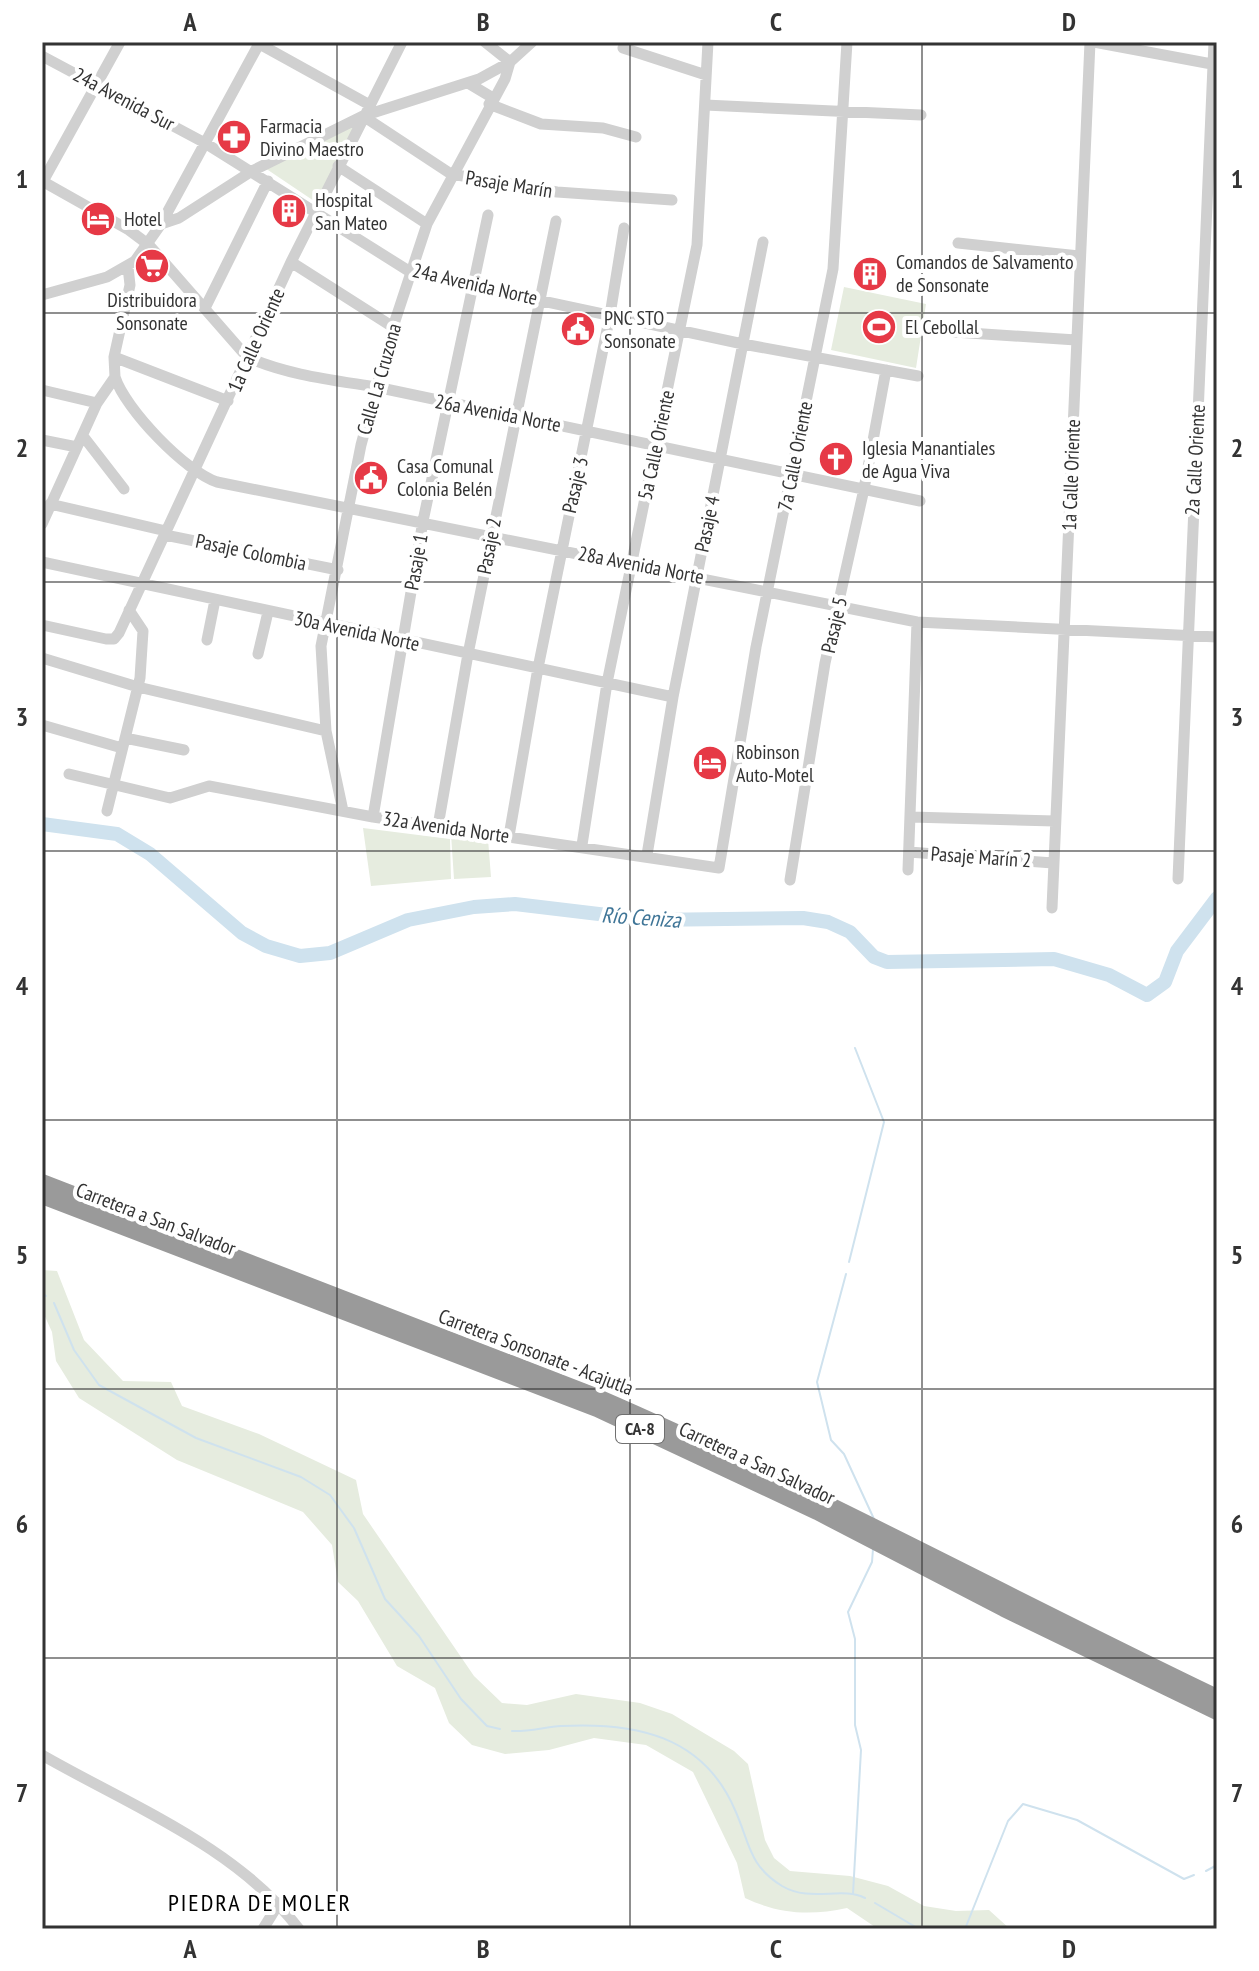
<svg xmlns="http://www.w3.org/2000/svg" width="1259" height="1971" viewBox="0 0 1259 1971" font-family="'PT Sans Narrow',sans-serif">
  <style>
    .green { fill: #e6ecdf }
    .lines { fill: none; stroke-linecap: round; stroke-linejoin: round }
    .stream { stroke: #cfe2ee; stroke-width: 2 }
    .river { stroke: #cfe2ee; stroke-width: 14 }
    .minor { stroke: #d0d0d0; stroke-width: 11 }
    .highway { stroke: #9a9a9a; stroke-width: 16 }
    .grid { fill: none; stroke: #333; stroke-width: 2; stroke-opacity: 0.55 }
    .labels { text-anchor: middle; stroke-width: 8; stroke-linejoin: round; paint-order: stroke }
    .shield { fill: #fff; stroke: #707070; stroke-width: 2 }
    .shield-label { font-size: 18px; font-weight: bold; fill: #333 }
    .street-label { font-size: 20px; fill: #333; stroke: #fff }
    .poi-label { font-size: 20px; fill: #333; stroke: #fff; text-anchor: start }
    .water-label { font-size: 22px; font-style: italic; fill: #3f7597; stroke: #fff }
    .quarter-label { font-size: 24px; letter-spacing: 2px; fill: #000; stroke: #fff }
    .neatline { fill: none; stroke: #333; stroke-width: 3 }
    .grid-label { font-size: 26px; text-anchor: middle; font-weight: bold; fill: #333 }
  </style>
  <rect width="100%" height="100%" fill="#fff"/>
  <path class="green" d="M356 123 317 203 265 168Z
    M844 287 926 304 916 368 831 350Z
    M363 828 450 839 451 879 371 886Z
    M451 834 488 839 491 877 454 879Z
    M42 1270 57 1271 84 1340 123 1381 171 1382 182 1406 259 1434 356 1480 363 1514 474 1676 502 1703 527 1705 576 1694 640 1703 672 1714 734 1751 748 1764 765 1840 774 1858 790 1871 850 1876 888 1886 924 1906 956 1911 989 1910 1010 1929H878L847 1908C810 1916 779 1914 745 1898L737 1863 693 1772 646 1745 594 1738 549 1750 505 1754 472 1745 449 1723 435 1688 397 1666 358 1601 338 1582 332 1545 303 1512 177 1460 79 1398 56 1361 52 1332 42 1310Z"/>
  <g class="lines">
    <path class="stream" d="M849 1262 884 1122 855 1048
      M846 1274 817 1382 831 1440 844 1454 874 1519
      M42 1293 46 1296
      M54 1303 74 1350 99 1385 196 1438 301 1477 330 1495 354 1528 385 1599 419 1636 461 1699 487 1726 500 1729
      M512 1731C528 1732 545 1727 561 1726 634 1722 703 1735 735 1810 750 1843 748 1865 782 1886 811 1903 841 1886 865 1898
      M1206 1871 1217 1865
      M853 1894 861 1750 855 1725V1639L848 1612 872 1562 873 1549
      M875 1903 919 1929
      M965 1929 1008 1821 1023 1804 1077 1820 1184 1879 1194 1875"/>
    <path class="river" d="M42 824 117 834 150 854 242 933 266 946 300 956 330 953 408 920 474 907 515 904 649 920 803 918 828 922 850 932 874 957 887 962 1054 959 1109 975 1147 995 1165 982 1177 951 1217 898"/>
    <path class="minor" d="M256 42 368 104
      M485 42 510 62
      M1094 42 1217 65
      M623 48 706 75
      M42 56 205 143 412 273 743 344 918 376
      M468 83 493 98
      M489 104 541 124 603 128 636 137
      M705 105 921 115
      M363 116 451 174 557 192 672 200
      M338 166 427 224
      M42 181 129 230 149 245 247 357C287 375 333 380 376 387L920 501
      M42 183 120 42
      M161 224 179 218 252 171 363 116 479 79 510 62 532 42
      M958 243 1079 256
      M291 262 393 327
      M42 295 107 277 135 261 161 224 260 42
      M205 308 268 181
      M954 332 1076 340
      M114 357 228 401
      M115 377C125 409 186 472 217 482L917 622 1217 637
      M42 390 97 403
      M83 436 124 489
      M42 440 77 447
      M50 504 166 531
      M42 524 97 403 115 377 114 357 130 285 128 267
      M165 535 338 570
      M42 562 673 697
      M42 625 106 639H114L119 633 291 262 402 42
      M207 640 215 600
      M258 654 268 612
      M42 658 138 687 326 731
      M42 725 122 748
      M125 738 184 750
      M69 774 170 798 209 786 373 817 719 868 756 647 833 269 847 42
      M107 811 140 678 143 631 129 610
      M343 811 326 731 321 646 361 445 393 327 427 224 505 79 510 62
      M373 817 423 521 488 215
      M911 817 1055 821
      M438 826 468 654 556 221
      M509 836 538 668 610 315 624 228
      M582 845 607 683 697 245 708 42
      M909 852 1053 863
      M647 855 673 697 763 242
      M908 870 917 622
      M1178 879 1214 42
      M790 880 825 663 864 489 886 370
      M1052 908 1090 42
      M42 1755C129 1805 237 1847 299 1929
      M263 1929 279 1903"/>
    <path class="highway" d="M42 1182 598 1397C808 1488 1010 1598 1217 1697
      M42 1196 597 1409 817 1512 1004 1609 1217 1712"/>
  </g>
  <path class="grid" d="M337 42V1929M630 42V1929M922 42V1929M42 313H1217M42 582H1217M42 851H1217M42 1120H1217M42 1389H1217M42 1658H1217"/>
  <defs>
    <g id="pharmacy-disc" transform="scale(1.8)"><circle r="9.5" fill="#e63946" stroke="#fff"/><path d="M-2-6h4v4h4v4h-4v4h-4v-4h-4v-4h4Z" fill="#fff"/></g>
    <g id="building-disc" transform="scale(1.8)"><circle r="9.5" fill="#e63946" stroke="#fff"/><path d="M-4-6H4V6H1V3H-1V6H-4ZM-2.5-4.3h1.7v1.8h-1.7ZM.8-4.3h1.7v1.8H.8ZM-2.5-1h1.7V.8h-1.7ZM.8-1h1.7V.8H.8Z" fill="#fff"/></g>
    <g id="hotel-disc" transform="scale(1.8)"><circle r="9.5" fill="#e63946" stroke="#fff"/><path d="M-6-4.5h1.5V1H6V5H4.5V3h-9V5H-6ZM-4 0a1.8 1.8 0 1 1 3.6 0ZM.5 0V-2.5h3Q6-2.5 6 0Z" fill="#fff"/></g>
    <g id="supermarket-disc" transform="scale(1.8)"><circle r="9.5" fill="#e63946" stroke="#fff"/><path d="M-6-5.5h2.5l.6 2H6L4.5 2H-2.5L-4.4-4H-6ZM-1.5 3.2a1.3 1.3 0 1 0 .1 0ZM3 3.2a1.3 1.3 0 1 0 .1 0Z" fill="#fff"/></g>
    <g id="stadium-disc" transform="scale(1.8)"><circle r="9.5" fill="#e63946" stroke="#fff"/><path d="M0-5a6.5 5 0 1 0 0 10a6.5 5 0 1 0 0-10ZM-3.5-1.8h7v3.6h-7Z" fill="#fff"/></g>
    <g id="civic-disc" transform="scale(1.8)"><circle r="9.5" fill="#e63946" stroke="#fff"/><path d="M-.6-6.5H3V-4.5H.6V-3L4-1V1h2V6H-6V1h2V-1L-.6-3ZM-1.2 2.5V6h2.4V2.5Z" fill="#fff"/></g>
    <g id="church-disc" transform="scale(1.8)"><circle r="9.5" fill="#e63946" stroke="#fff"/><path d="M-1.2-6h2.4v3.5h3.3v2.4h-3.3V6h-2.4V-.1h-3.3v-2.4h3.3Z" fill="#fff"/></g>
  </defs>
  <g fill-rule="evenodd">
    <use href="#pharmacy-disc" x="234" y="137"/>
    <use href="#building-disc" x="289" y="211"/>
    <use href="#hotel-disc" x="98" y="219"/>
    <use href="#supermarket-disc" x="152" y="266"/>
    <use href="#building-disc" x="870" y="274"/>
    <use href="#stadium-disc" x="879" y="327"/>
    <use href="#civic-disc" x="578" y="329"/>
    <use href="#church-disc" x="836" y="459"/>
    <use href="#civic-disc" x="371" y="478"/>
    <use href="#hotel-disc" x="710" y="763"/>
  </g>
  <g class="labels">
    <rect class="shield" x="616" y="1415" width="48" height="28" rx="6"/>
    <g class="shield-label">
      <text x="640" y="1435">CA-8</text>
    </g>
    <g class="street-label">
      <text transform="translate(124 99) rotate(28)" y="7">24a Avenida Sur</text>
      <text transform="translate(509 184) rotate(9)" y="7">Pasaje Marín</text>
      <text transform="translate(475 284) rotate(13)" y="7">24a Avenida Norte</text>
      <text transform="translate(256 340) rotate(-66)" y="7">1a Calle Oriente</text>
      <text transform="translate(379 379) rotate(-74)" y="7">Calle La Cruzona</text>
      <text transform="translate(498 413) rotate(11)" y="7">26a Avenida Norte</text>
      <text transform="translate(656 445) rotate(-78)" y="7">5a Calle Oriente</text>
      <text transform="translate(795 456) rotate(-79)" y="7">7a Calle Oriente</text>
      <text transform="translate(1195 460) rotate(-87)" y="7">2a Calle Oriente</text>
      <text transform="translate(1071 475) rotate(-88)" y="7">1a Calle Oriente</text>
      <text transform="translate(575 485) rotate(-77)" y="7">Pasaje 3</text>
      <text transform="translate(707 524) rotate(-78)" y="7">Pasaje 4</text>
      <text transform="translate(489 546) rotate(-79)" y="7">Pasaje 2</text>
      <text transform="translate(251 552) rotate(12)" y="7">Pasaje Colombia</text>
      <text transform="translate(416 562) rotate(-80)" y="7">Pasaje 1</text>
      <text transform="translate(641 565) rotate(11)" y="7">28a Avenida Norte</text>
      <text transform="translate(834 625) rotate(-77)" y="7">Pasaje 5</text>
      <text transform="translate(357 631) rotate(12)" y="7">30a Avenida Norte</text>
      <text transform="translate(446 827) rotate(8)" y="7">32a Avenida Norte</text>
      <text transform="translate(981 857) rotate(4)" y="7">Pasaje Marín 2</text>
      <text transform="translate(156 1219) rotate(21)" y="7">Carretera a San Salvador</text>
      <text transform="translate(536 1352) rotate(21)" y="7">Carretera Sonsonate - Acajutla</text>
      <text transform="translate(757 1463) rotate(25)" y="7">Carretera a San Salvador</text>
    </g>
    <g class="poi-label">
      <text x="260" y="133">Farmacia<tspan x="260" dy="23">Divino Maestro</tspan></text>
      <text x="315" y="207">Hospital<tspan x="315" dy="23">San Mateo</tspan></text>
      <text x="124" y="226">Hotel</text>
      <text x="896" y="269">Comandos de Salvamento<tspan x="896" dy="23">de Sonsonate</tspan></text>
      <text x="152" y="307" text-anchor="middle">Distribuidora<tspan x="152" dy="23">Sonsonate</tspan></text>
      <text x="604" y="325">PNC STO<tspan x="604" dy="23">Sonsonate</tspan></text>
      <text x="905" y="334">El Cebollal</text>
      <text x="862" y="455">Iglesia Manantiales<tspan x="862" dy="23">de Agua Viva</tspan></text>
      <text x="397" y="473">Casa Comunal<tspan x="397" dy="23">Colonia Belén</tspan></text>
      <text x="736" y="759">Robinson<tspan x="736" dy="23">Auto-Motel</tspan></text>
    </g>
    <g class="water-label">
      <text transform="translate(641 917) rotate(4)" y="8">Río Ceniza</text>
    </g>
    <g class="quarter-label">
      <text x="260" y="1911">PIEDRA DE MOLER</text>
    </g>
  </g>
  <rect width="1259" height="1971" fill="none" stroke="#ffffff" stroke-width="88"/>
  <rect x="44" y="44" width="1171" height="1883" class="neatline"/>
  <g class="grid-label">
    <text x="190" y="31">A</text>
    <text x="483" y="31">B</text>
    <text x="776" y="31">C</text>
    <text x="1069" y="31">D</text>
    <text x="22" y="188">1</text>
    <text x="1237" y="188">1</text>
    <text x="22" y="457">2</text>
    <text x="1237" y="457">2</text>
    <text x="22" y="726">3</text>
    <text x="1237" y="726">3</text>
    <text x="22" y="995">4</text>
    <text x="1237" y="995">4</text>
    <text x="22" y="1264">5</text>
    <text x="1237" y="1264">5</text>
    <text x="22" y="1533">6</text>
    <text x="1237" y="1533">6</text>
    <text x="22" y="1802">7</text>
    <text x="1237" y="1802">7</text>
    <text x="190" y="1958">A</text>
    <text x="483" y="1958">B</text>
    <text x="776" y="1958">C</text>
    <text x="1069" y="1958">D</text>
  </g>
</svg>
